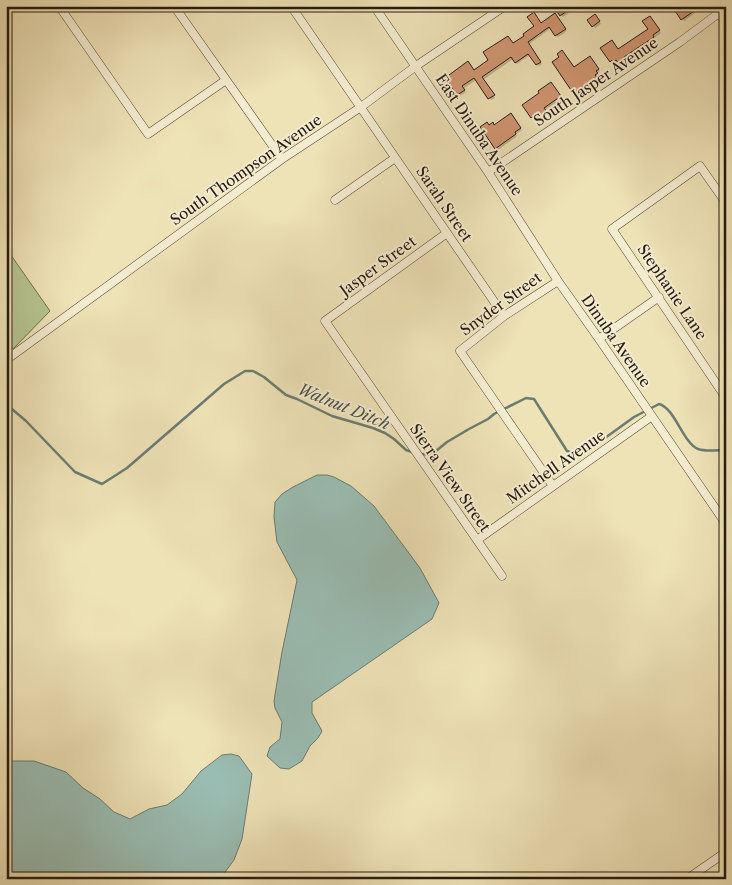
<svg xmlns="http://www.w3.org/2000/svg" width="732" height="885" viewBox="0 0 732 885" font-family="'Libre Caslon Text',serif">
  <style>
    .green { fill: #b5c490; stroke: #6e704f }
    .water { fill: #9abdb3; stroke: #6c7c71 }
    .shadow { fill: #0003 }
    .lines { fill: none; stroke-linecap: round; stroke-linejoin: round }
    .stream { stroke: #6c7c71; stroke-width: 2.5 }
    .building { fill: #d29773; stroke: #261b0e }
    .minor-casing { stroke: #584d38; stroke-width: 9 }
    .minor { stroke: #f4ecd0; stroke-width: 8 }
    .labels { text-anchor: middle; stroke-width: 4; stroke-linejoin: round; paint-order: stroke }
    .street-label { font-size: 15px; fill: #261b0e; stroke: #f4ecd0 }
    .water-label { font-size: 16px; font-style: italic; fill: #4f5448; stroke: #f4ecd0 }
  </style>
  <rect width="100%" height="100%" fill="#eee2b7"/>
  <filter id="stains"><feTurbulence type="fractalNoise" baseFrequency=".004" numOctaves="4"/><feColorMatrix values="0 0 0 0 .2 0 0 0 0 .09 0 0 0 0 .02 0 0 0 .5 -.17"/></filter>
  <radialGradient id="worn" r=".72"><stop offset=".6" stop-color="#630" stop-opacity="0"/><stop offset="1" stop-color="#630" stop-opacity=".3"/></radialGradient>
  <path class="green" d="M6 248 50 311 13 349 6 340Z"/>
  <path class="water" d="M327 475 334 477 351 486 374 506 420 568 439 603 432 619 312 702V713L322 731 318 738 310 746 302 761 289 769 280 768 267 756 270 747 280 739 282 722 275 708 274 701 282 652 297 580 277 542 274 517 275 502 282 494 293 487 317 475Z
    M231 754 239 756 252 774 242 839 234 860 220 879H6V761H34L66 772 83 788 100 799 114 812 130 819 149 809 167 805 182 794 201 771 222 755Z"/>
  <path class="shadow" d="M555 6 567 8 570 12 563 17Z
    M690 6 695 13 684 21 682 19Z
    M556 17 567 31 558 37 551 28 528 45 542 64 539 66 530 55 517 64 513 59 483 80 495 98 491 100 476 80 463 89 466 92 460 96 447 78 475 71 542 24Z
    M597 17 601 24 595 28 589 20Z
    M652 19 661 33 654 38 655 39 625 60 626 62 622 65 619 61 616 63 614 62 612 63 610 61 619 51 650 30Z
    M592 60 600 71 597 73 599 76 596 78 599 81 594 85 592 83 576 94 553 62 574 68Z
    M553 85 562 99 545 110 548 114 543 117 540 114 534 119 532 117Z
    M513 116 522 130 516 134 517 136 498 150 496 148 489 126H495Z"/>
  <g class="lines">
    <path class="stream" d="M6 404 26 421 75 472 102 484 127 468 224 384 245 371H253L264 377 286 395 297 399 332 416 373 428 385 433 394 439 406 450 415 453
      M420 454 431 455 447 442 469 429 488 419 494 414 526 398 534 399 567 451 570 452 581 454 600 439 605 438 634 417 659 404C675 408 683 443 698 449 707 452 717 450 726 450"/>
  </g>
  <path class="building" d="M553 6H574L560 16Z
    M672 6H691L694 11 681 20Z
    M534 12 541 23 555 13 566 29 555 36 549 27 528 42 541 62 536 65 528 54 515 63 511 57 482 77 495 95 488 99 474 78 462 86 465 90 457 95 445 78 468 61 474 70 488 60 483 52 508 36 513 43 524 36 523 34 534 26 527 17Z
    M595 14 600 21 592 27 587 20Z
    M650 16 660 30 653 35 654 37 624 57 625 59 619 64 616 60 613 62 612 60 610 62 600 48 612 40 618 49 648 29 642 21Z
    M562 50 574 67 590 56 599 69 596 71 598 73 595 75 598 79 591 84 590 82 573 93 552 62 559 57 557 54Z
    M551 82 561 96 544 108 547 112 541 116 538 113 531 118 522 105 539 93 538 91Z
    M511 113 521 128 515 132 516 134 495 149 480 127 487 122 489 125 493 122 494 125Z"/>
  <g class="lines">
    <g class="minor-casing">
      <path id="minor" d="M59 6 148 134 226 80
        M174 6 282 159
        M291 6 504 316
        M374 6 488 172 558 281 599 339 726 524
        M714 6 726 23
        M488 172 680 42 719 13
        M335 200 395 158
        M726 203 700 166 612 229 724 395H726
        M447 233 325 321 502 576
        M599 339 659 297
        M6 360 282 159 361 107 416 66 505 6
        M553 486 460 351 504 316 558 281
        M477 540 652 416
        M687 879 726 852"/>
    </g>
    <use href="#minor" class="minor"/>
  </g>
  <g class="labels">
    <g class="street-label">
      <text transform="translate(596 82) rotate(-34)" y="5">South Jasper Avenue</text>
      <text transform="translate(479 135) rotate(56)" y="5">East Dinuba Avenue</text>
      <text transform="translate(246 170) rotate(-35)" y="5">South Thompson Avenue</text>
      <text transform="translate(444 204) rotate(56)" y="5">Sarah Street</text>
      <text transform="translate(378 266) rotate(-36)" y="5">Jasper Street</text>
      <text transform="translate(672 292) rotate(56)" y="5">Stephanie Lane</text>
      <text transform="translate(501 304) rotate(-36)" y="5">Snyder Street</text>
      <text transform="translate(616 341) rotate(55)" y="5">Dinuba Avenue</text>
      <text transform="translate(556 467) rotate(-35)" y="5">Mitchell Avenue</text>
      <text transform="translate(450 478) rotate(55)" y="5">Sierra View Street</text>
    </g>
    <g class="water-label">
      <text transform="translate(344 406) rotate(22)" y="6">Walnut Ditch</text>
    </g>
  </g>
  <rect width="732" height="885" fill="none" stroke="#eee2b7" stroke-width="25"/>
  <rect x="8" y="8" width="717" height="870" fill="none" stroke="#261b0e" stroke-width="2.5"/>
  <rect x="12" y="12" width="707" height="860" fill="none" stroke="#261b0e"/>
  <rect width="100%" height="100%" filter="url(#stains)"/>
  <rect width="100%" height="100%" fill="url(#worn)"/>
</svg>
